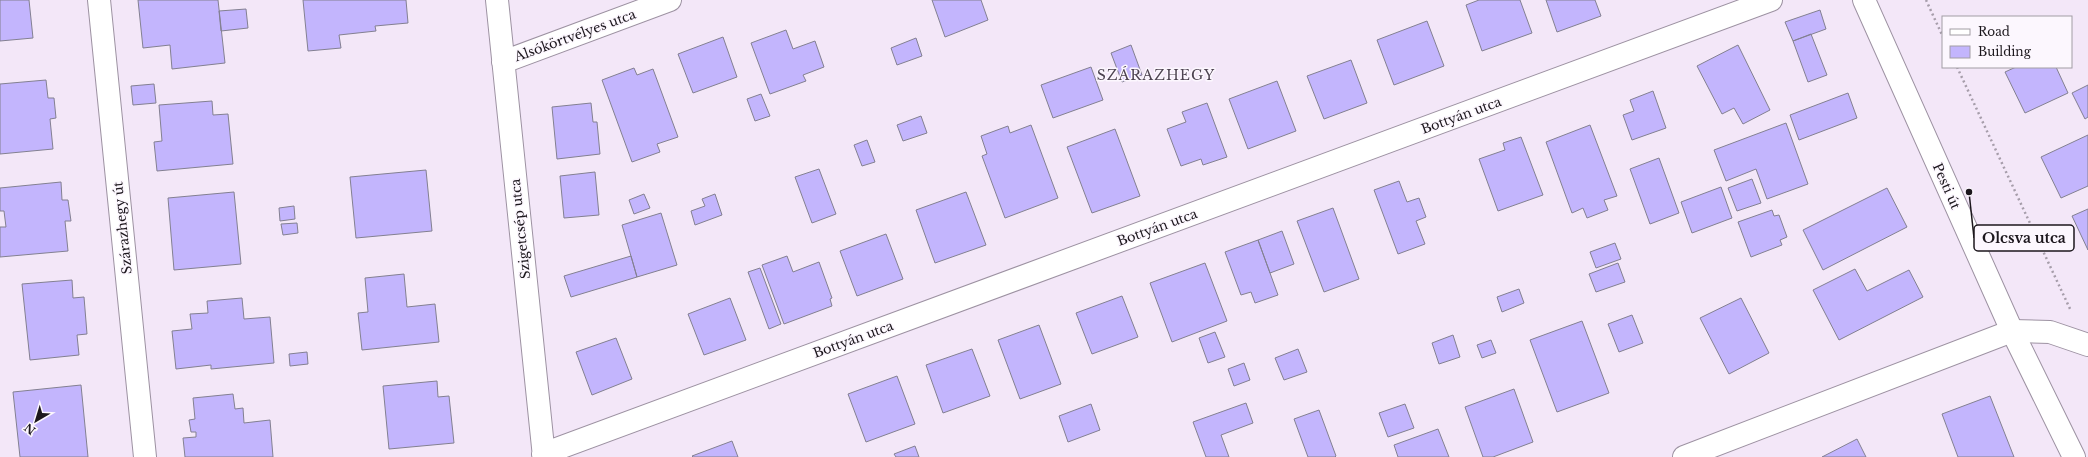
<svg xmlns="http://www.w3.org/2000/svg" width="2088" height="457" viewBox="0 0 2088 457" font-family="'Libre Baskerville',serif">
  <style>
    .building { fill: #c3b5fd; stroke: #838091 }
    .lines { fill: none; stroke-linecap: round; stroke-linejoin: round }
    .minor-casing { stroke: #9d92a2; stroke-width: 24 }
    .major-casing { stroke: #9d92a2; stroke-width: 24 }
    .path { stroke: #a69daa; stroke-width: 2.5; stroke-dasharray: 2 3; stroke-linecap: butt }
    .minor { stroke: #fff; stroke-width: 22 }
    .major { stroke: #fff; stroke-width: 22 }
    .labels { text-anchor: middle; stroke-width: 3; stroke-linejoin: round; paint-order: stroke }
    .street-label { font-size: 13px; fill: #1c171d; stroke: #fcf7fe }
    .neighbourhood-label { font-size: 14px; letter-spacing: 1px; fill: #4d4351; stroke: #fcf7fe }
    .leader { fill: none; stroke: #1c171d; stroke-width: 1.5 }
    .callout-dot { fill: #1c171d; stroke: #fcf7fe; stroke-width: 1.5 }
    .callout { fill: #fcf7fe; stroke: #1c171d; stroke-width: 1.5 }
    .callout-label { font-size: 14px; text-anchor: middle; font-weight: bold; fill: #1c171d }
  </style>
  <rect width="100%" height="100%" fill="#f3e7f8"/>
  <path class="building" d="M0 0H29L33 38 0 41Z
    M138 0H218L225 63 172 69 170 45 143 48Z
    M303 0H406L408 23 375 26 376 31 339 35 341 48 308 51Z
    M932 0H981L988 20 945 37Z
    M1479 0H1520L1532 33 1482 51 1466 5Z
    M1546 0H1595L1601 16 1557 32Z
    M246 9 248 28 221 31 219 11Z
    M1820 10 1826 29 1793 41 1785 22Z
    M1427 21 1444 66 1394 85 1377 40Z
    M786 30 793 49 815 41 824 67 803 75 806 81 770 94 751 43Z
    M1811 34 1827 75 1808 82 1793 41Z
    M723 37 737 77 693 93 678 54Z
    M916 38 922 56 897 65 891 48Z
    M1131 45 1142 75 1122 82 1111 53Z
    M1738 45 1770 110 1743 124 1734 108 1722 114 1697 66Z
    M1351 60 1367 103 1324 119 1307 76Z
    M1091 67 1103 100 1053 118 1041 85Z
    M2016 67H2056L2068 93 2025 113 2005 72Z
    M634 68 637 75 653 69 678 137 657 144 660 152 632 162 602 80Z
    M46 80 48 98H54L56 118 50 119 53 149 0 154V84Z
    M1277 81 1296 131 1248 149 1229 99Z
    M154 84 156 103 133 105 131 86Z
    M2088 85V117L2085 119 2072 93Z
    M1653 91 1666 128 1632 140 1623 115 1634 111 1630 100Z
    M1848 93 1857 118 1799 140 1790 115Z
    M761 94 770 116 755 121 747 99Z
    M212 101 213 115 228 114 233 164 157 171 154 142 162 141 159 105Z
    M591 103 593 122H597L600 154 557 159 552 107Z
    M1207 103 1227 157 1203 165 1201 159 1181 166 1167 129 1186 122 1182 112Z
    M921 116 927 133 903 141 897 125Z
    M1786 123 1808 184 1767 199 1756 169 1726 181 1714 150Z
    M1031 125 1058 198 1005 218 982 156 987 154 981 136 1008 126 1010 133Z
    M1590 125 1617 196 1604 200 1608 210 1587 218 1583 208 1572 213 1546 142Z
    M1115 129 1140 196 1092 213 1067 147Z
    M2088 135V186L2061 198 2041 157Z
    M1521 137 1543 195 1498 211 1479 159 1505 150 1503 143Z
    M867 140 875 162 862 166 854 145Z
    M1659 158 1679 213 1650 224 1630 169Z
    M819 169 836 214 812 223 795 177Z
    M426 170 432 231 356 238 350 177Z
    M595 172 599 215 564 218 560 176Z
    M1752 179 1761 203 1737 211 1728 188Z
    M1399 181 1407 202 1419 198 1426 217 1416 221 1425 244 1398 254 1374 190Z
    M61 182 62 200H68L71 221H65L68 251 0 257V227H6L4 211H0V188Z
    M1721 187 1732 218 1692 233 1681 202Z
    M1887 188 1907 227 1823 270 1803 230Z
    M234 192 241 264 174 270 168 198Z
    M966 192 986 245 935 263 916 210Z
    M644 194 650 208 634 214 629 200Z
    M715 194 722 215 695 225 691 211 705 206 702 199Z
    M294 206 295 219 280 221 279 208Z
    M1333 208 1359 279 1324 292 1297 221Z
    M2088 209V250L2072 216Z
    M1772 210 1774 216 1779 215 1787 237 1780 240 1782 245 1751 257 1738 222Z
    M661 213 677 265 637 277 622 225Z
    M297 223 298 233 283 235 281 224Z
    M1282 231 1294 264 1270 273 1258 240Z
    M886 234 903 279 857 296 840 251Z
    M1258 240 1278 295 1255 303 1251 292 1241 295 1225 252Z
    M1615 243 1621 259 1596 268 1590 252Z
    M631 256 637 277 571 297 564 276Z
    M787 256 793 272 819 262 832 298 830 299 832 306 784 324 762 265Z
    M1205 263 1227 321 1172 342 1150 283Z
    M1618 263 1625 282 1596 292 1589 274Z
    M760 268 781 324 769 329 748 272Z
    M1855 269 1867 291 1909 270 1923 297 1839 340 1813 290Z
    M404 274 407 307 435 304 439 342 362 350 358 313 368 312 365 278Z
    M72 280 73 298 84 297 87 334 77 335 79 355 30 360 22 284Z
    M1519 289 1524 303 1502 312 1497 297Z
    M1122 296 1138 337 1092 354 1076 313Z
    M242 298 244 319 270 317 274 363 211 369V365L176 369 172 331 192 329 190 314 208 313 207 301Z
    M730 298 746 340 704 355 688 314Z
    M1741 298 1769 353 1729 374 1700 318Z
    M1632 315 1643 343 1619 352 1608 324Z
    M1582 321 1609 393 1557 412 1530 340Z
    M1039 325 1061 384 1020 399 998 340Z
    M1215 332 1225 357 1208 363 1199 338Z
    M1453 335 1460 357 1439 364 1432 343Z
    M616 338 632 379 592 395 576 352Z
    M1491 340 1496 353 1482 358 1477 345Z
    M972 349 990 396 943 413 926 365Z
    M1298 349 1307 372 1284 380 1275 358Z
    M307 352 308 364 290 366 289 354Z
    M1244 363 1250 380 1234 386 1228 369Z
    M897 376 915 424 866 442 848 394Z
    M437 381 438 397 449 396 454 443 389 449 383 386Z
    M81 385 88 457H20L13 392Z
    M1514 389 1533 442 1493 457H1483L1465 407Z
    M233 394 235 409 243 408 244 423 270 420 273 457H185L183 438 196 437V432H191L189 420 195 419 193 398Z
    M1990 396 2014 457H1958L1942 414Z
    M1246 403 1253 423 1221 435 1229 457H1206L1193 422Z
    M1091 404 1100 430 1068 442 1059 416Z
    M1405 404 1414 428 1388 437 1379 413Z
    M1319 410 1336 456 1335 457H1308L1294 419Z
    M1438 429 1449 457H1398L1394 445Z
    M1857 439 1866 457H1822Z
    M732 441 738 457H693L692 456Z
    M915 446 919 457H896L894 454Z"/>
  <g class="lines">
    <g class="minor-casing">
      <path id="minor" d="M99 0 145 457
        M497 0 544 457
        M503 62 670 0
        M543 454 1771 0
        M1684 457 2012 331 2050 332 2088 345"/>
    </g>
    <g class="major-casing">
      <path id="major" d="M1864 0 2012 331 2074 457"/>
    </g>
    <path class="path" d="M1926 0 1943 37
      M1957 67 2071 311"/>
    <use href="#minor" class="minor"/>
    <use href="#major" class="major"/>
  </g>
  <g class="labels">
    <g class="street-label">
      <text transform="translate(575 35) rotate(-20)" y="5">Alsókörtvélyes utca</text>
      <text transform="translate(1461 115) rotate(-20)" y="5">Bottyán utca</text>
      <text transform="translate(1947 186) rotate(66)" y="5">Pesti út</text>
      <text transform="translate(1157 227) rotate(-20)" y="5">Bottyán utca</text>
      <text transform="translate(122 228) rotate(-96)" y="5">Szárazhegy út</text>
      <text transform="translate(520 229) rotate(-96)" y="5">Szigetcsép utca</text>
      <text transform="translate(853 339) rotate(-20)" y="5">Bottyán utca</text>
    </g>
    <g class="neighbourhood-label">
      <text x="1156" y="80">SZÁRAZHEGY</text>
    </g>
  </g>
  <path class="leader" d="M1969 192L1974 238"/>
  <circle class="callout-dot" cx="1969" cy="192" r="4"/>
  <rect class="callout" x="1974" y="225" width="100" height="26" rx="4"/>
  <g class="callout-label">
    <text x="2024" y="243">Olcsva utca</text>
  </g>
  <rect x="1942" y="16" width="130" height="52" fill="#fcf7fe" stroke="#a29da4"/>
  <rect x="1950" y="29" width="20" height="6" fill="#ffffff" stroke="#a29da4"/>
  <text x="1978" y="36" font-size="12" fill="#1c171d">Road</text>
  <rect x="1950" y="46" width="20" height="12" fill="#c3b5fd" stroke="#a29da4"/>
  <text x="1978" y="56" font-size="12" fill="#1c171d">Building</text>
  <g transform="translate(36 421) rotate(218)" stroke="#fcf7fe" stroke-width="3" paint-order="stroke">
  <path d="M0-3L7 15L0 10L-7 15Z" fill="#1c171d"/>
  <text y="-6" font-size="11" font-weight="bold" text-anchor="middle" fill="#1c171d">N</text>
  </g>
</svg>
